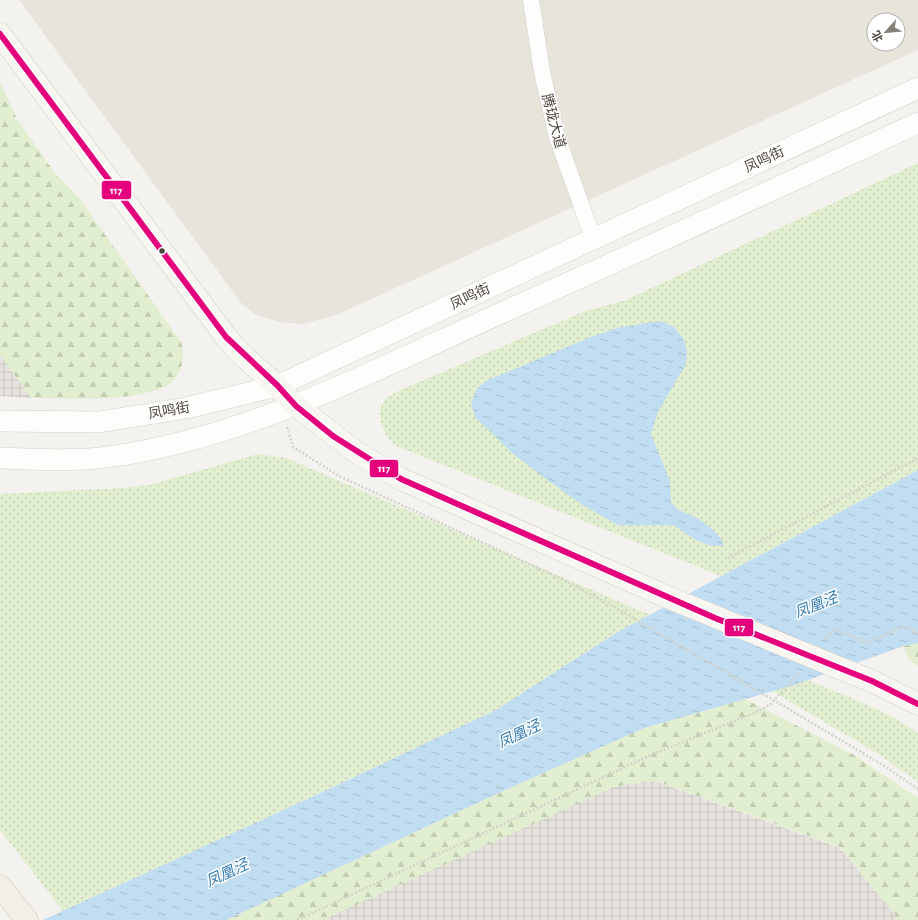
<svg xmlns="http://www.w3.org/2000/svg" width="918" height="920" viewBox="0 0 918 920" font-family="'Alegreya Sans','Noto Sans SC',sans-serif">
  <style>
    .residential { fill: #e7e4dc; fill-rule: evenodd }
    .industrial { fill: url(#industrial-grid) }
    .grass { fill: url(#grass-dots) }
    .forest { fill: url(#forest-firs) }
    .water { fill: url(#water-ripples) }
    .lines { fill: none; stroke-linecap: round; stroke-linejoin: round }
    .minor-casing { stroke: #d2d0cb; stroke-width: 17 }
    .tertiary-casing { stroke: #d2d0cb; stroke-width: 22 }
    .secondary-casing { stroke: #d3cfc5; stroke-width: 23 }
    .primary-casing { stroke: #d6cebb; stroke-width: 23 }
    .path { stroke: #d3d2cc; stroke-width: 2.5; stroke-dasharray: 2 2; stroke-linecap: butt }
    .minor { stroke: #fdfdfc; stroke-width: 16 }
    .tertiary { stroke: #fdfdfc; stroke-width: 21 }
    .secondary { stroke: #f7f6f1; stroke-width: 22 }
    .primary { stroke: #f2efe6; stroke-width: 22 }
    .secondary-bridge-casing { stroke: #d3cfc5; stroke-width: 23; stroke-linecap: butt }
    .path-bridge { stroke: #d3d2cc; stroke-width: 2.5; stroke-dasharray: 2 2; stroke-linecap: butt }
    .secondary-bridge { stroke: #f7f6f1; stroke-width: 22 }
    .bus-1-casing { stroke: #fff; stroke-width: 9 }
    .bus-1 { stroke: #e5007d; stroke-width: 6 }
    .bus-dot { fill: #4b4439; stroke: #fff; stroke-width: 1.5 }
    .labels { text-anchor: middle; stroke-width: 3; stroke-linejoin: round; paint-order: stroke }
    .street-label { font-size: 14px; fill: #4b4439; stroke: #fff }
    .water-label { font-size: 15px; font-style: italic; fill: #2e7ab2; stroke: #fff }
    .line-badge { stroke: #fff; stroke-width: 1.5 }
    .badge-label { font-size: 11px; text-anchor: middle; font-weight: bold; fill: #fff }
  </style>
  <defs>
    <pattern id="industrial-grid" width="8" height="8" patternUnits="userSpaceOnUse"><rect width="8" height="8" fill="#e6e2de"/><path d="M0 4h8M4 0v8" fill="none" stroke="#c7c3bf"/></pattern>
    <pattern id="grass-dots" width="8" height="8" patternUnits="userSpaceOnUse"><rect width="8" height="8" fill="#e1eecf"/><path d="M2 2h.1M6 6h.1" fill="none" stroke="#c3cdb2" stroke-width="1.8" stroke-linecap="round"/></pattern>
    <pattern id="forest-firs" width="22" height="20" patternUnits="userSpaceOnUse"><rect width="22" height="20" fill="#e1eecf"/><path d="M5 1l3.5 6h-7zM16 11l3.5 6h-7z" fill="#c3cdb2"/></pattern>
    <pattern id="water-ripples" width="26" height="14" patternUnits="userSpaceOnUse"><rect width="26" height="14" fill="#c0ddf1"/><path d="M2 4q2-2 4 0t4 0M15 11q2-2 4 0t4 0" fill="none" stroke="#a6bfcf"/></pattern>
  </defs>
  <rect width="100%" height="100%" fill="#f4f2ee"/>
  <path class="residential" d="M19 0H918V50L334 316 301 324 280 322 256 315 241 303ZM874 20H898V44H874Z"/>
  <path class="industrial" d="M0 355 31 398 0 396Z
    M583 755 840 848 899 920H226Z"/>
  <path class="grass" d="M918 163V470L721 576 396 446C385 438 374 414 384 401 387 397 392 394 396 392L583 312 626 300Z
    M258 454 286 458 650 615 616 633 496 710 314 796 63 911 0 830V494L123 488 149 485Z
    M808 680C845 696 885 709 918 733V782L877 753 772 691Z"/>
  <path class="forest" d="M0 82 17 119 54 172 80 199 181 342C187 359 180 381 162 388 125 402 71 399 31 398L0 355Z
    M918 643V666C909 661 906 656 904 646Z
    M745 699 854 755 918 798V920H899L840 847 656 781 616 786 323 920H226L503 791 644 728Z"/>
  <path class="water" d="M660 321 674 327 683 338 687 351 686 364 658 412 651 434 670 481 671 502C678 512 685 512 695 517 706 523 717 532 723 542L722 546 709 545 696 540 673 525H618L581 504 546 479 512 453 475 417 471 403 477 388 488 380 591 337 617 328Z
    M918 470V643L904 646 791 686 644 728 503 791 226 920H43L314 796 496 710 616 633Z"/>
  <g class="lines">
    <g class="minor-casing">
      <path id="minor" d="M531 0 542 72 557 137 593 238"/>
    </g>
    <g class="tertiary-casing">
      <path id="tertiary" d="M0 421 99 422 186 408 277 386 918 88
        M0 458C37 459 77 462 114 456 253 436 380 367 508 310 645 249 781 186 918 123"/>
    </g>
    <g class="secondary-casing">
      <path id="secondary" d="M0 34 226 337 239 352 277 386 295 405 356 452 401 479 665 596
        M849 672 872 681 918 704"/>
    </g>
    <g class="primary-casing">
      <path id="primary" d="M0 886 27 920"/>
    </g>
    <path class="path" d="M287 427 293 447 339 476 566 581 621 611
      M728 558 918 458
      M825 640 835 629 867 643 904 626 918 634
      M787 708 886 767 918 789
      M297 920 651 755 754 713 771 704 799 672"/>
    <use href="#minor" class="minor"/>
    <use href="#tertiary" class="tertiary"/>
    <use href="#secondary" class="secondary"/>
    <use href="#primary" class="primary"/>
    <g class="secondary-bridge-casing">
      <path id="secondary-bridge" d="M665 596 849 672"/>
    </g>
    <path class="path-bridge" d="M621 611 787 708"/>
    <use href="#secondary-bridge" class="secondary-bridge"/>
    <g class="bus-1-casing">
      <path id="bus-1" d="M0 34 226 337 277 385 296 406 333 436 401 479 715 618 872 681 918 704"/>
    </g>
    <use href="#bus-1" class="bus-1"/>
  </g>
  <circle class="bus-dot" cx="162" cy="251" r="3.5"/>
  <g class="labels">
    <g class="street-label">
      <text transform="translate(554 121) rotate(75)" y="5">腾珑大道</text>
      <text transform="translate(764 159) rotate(-25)" y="5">凤鸣街</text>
      <text transform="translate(470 296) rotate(-25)" y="5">凤鸣街</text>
      <text transform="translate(169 410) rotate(-10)" y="5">凤鸣街</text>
    </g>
    <g class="water-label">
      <text transform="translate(816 605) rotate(-22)" y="5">凤凰泾</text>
      <text transform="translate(519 734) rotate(-25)" y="5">凤凰泾</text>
      <text transform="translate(227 873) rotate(-25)" y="5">凤凰泾</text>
    </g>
  </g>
  <g class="line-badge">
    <rect x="101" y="180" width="31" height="20" rx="4" fill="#e5007d"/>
    <rect x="369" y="459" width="30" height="19" rx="4" fill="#e5007d"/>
    <rect x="724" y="618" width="30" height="19" rx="4" fill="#e5007d"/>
  </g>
  <g class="badge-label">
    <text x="116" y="194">117</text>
    <text x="384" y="472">117</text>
    <text x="739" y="631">117</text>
  </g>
  <g transform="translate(886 32) rotate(243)"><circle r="19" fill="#ffffff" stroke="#b7b4b0"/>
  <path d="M0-3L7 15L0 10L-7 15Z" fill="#868178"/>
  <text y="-6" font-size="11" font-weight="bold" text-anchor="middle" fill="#4b4439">北</text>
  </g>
</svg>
